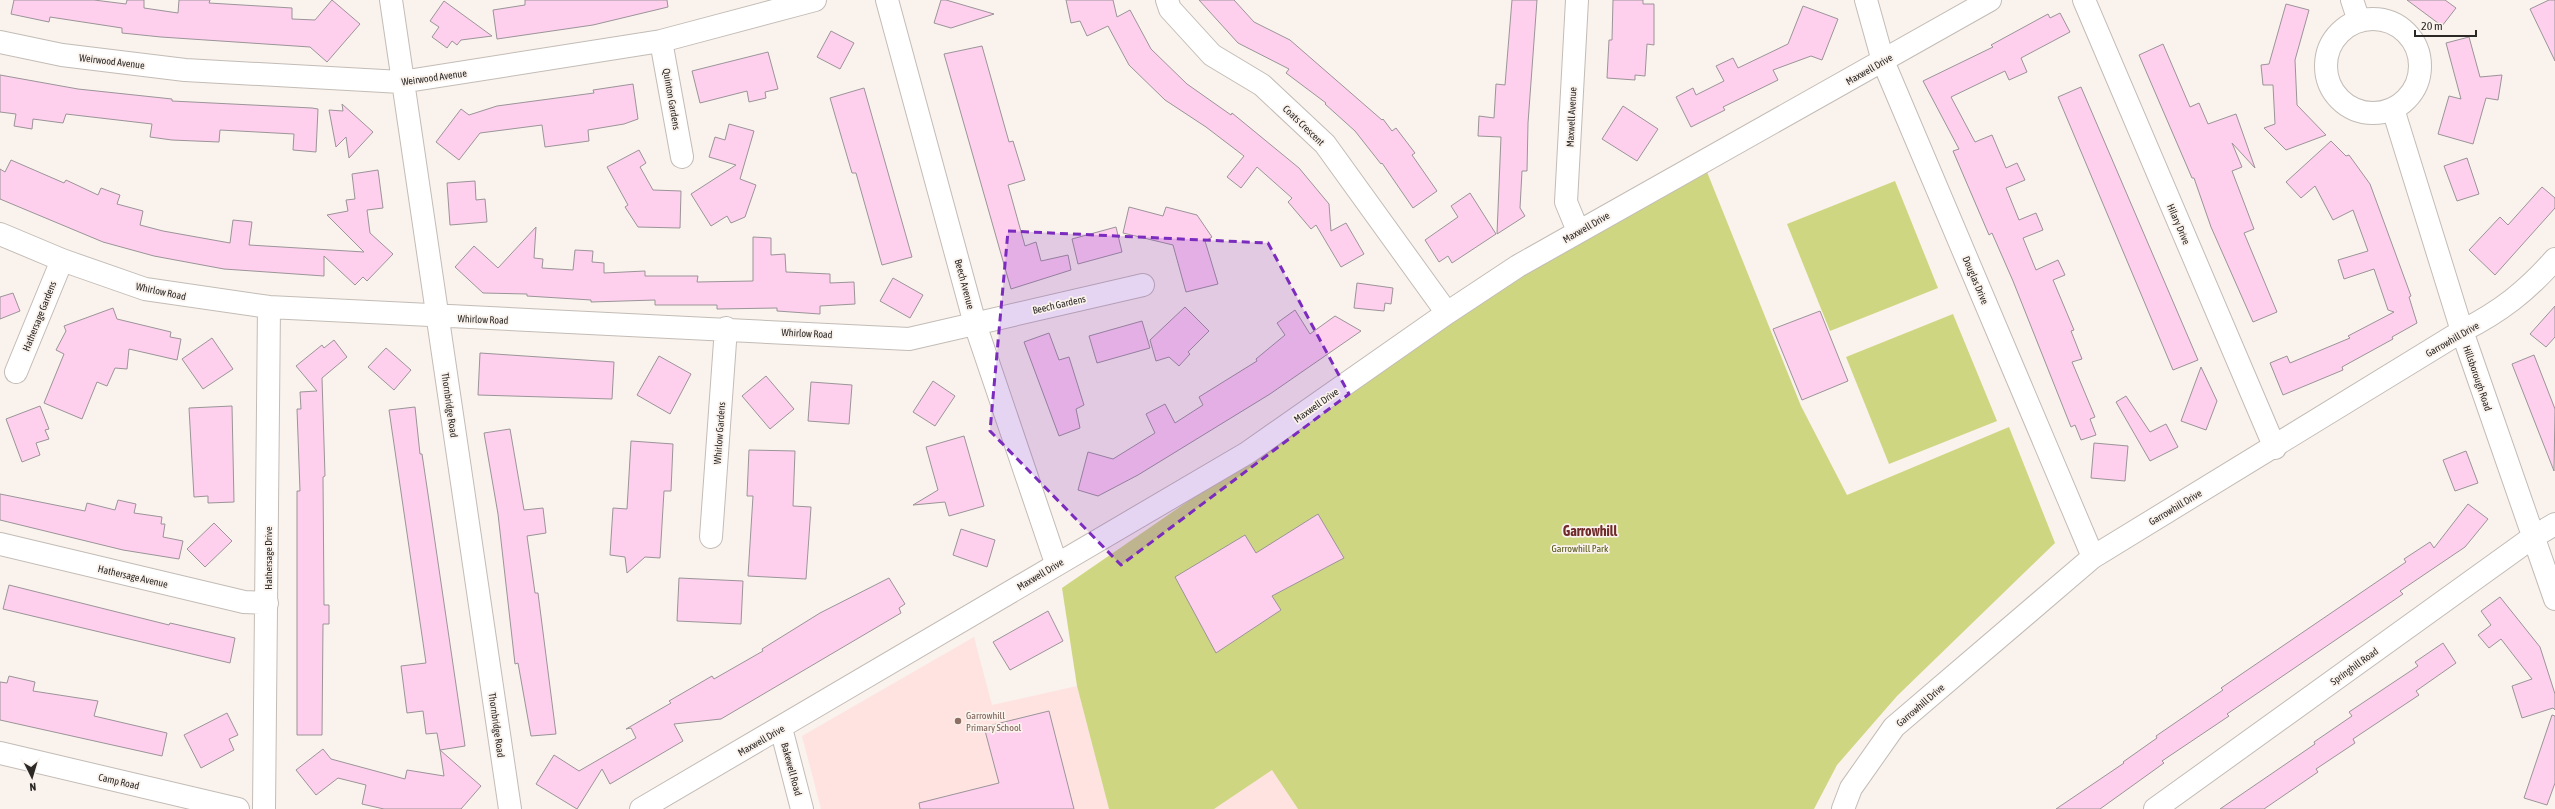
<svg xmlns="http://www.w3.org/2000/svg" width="2555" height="809" viewBox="0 0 2555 809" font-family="'Asap Condensed',sans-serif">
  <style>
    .education { fill: #fee3e1 }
    .green { fill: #cfd682 }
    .building { fill: #fed0ee; stroke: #9b9498 }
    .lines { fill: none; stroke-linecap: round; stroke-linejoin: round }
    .minor-casing { stroke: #c3bcb6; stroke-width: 24 }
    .minor { stroke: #fff; stroke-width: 22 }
    .marked { fill: #7b2cbf; fill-opacity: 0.2; stroke: #7b2cbf; stroke-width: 3; stroke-dasharray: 8 5; stroke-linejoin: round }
    .education-dot { fill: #8d6e63; stroke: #faf2ec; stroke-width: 1.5 }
    .labels { text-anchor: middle; stroke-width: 3.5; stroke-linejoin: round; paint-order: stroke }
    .street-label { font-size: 10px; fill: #2b2826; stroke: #faf2ec }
    .park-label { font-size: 10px; fill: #4f5213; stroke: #faf2ec }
    .education-label { font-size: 10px; fill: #785e54; stroke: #faf2ec; text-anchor: start }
    .district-label { font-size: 14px; font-weight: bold; fill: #702a2a; stroke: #faf2ec }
  </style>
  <rect width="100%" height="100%" fill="#faf2ec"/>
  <path class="education" d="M974 637 992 705 1077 686 1109 809H821L802 736Z
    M1272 769 1298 809H1214Z"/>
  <path class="green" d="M1705 167 1801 406 1847 495 2009 427 2055 543 1897 696 1837 765 1814 809H1298L1272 770 1214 809H1109L1077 686 1062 588 1447 323 1518 276Z
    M1895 181 1938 288 1830 331 1787 224Z
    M1953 314 1997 421 1889 464 1846 357Z"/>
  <path class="building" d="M14 0H94L126 4 127 0H144V8L178 13 179 0H210L209 3 292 8V19L315 20 332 0 360 24 327 62 310 47 161 37 122 33V28L50 17 49 22 11 14Z
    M525 0H667L668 7 593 25 497 39 493 10 525 5Z
    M941 0H946L994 14 951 28 934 23Z
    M1066 0H1113L1117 17 1130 10 1151 49 1187 84 1231 115 1232 113 1299 168 1329 204 1331 231 1346 223 1364 254 1341 267 1316 225 1311 229 1288 202 1292 198 1257 167 1241 188 1227 177 1244 156 1206 127 1165 100 1129 65 1108 26 1087 36 1080 21 1071 23Z
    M1199 0H1234L1254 22 1290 40 1382 120 1383 119 1392 131 1396 128 1415 153 1412 155 1437 191 1413 208 1382 163 1381 164 1355 131 1325 104 1326 103 1286 73 1289 69 1238 43Z
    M1512 0H1537L1528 123 1527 171H1522L1520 208 1525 216 1497 234 1501 137 1478 136 1479 116 1494 118 1496 84 1505 85Z
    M1613 0H1643V4H1654V45L1647 44 1645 76 1635 75V80L1607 78 1609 40H1612Z
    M2407 0H2445L2456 8 2442 26Z
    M2549 0H2555V61L2530 9Z
    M444 1 492 36 461 40 457 45 452 41 447 48 432 37 439 27 430 21Z
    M2286 4 2309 10 2295 60 2297 105 2326 135 2286 150 2264 128 2275 124 2273 85H2263L2261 65 2269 64Z
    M1803 6 1838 19 1822 60 1811 56 1773 70 1778 80 1723 107 1725 110 1691 127 1676 97 1693 88 1696 95 1724 81 1716 66 1733 58 1738 68 1788 44Z
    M2060 13 2070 32 2021 58 2027 72 2009 80 2005 71 1951 97 1975 142 1992 135 2006 168 2017 163 2025 180 2006 188 2019 220 2036 213 2043 230 2023 238 2036 270 2058 260 2065 275 2053 280 2074 330 2071 331 2082 359 2072 362 2095 417 2090 419 2096 435 2081 440 2075 425 2071 427 2013 281 1992 233 1989 235 1953 151 1959 149 1923 81 1993 47 1991 45 2048 14 2050 18Z
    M831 31 854 43 840 69 817 57Z
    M2469 37 2480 77 2502 75 2498 100 2486 98 2473 144 2438 134 2449 96 2461 99 2446 43Z
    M2163 44 2190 107 2199 103 2208 124 2236 114 2255 168 2232 143 2242 167 2232 171 2254 229 2244 233 2277 312 2253 322 2211 227 2194 178H2192L2139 55Z
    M982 46 1009 142 1013 141 1025 180 1008 185 1025 246 1036 242 1041 261 1068 255 1071 270 1011 289 944 54Z
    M768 52 778 89 765 92 766 98 749 102 747 91 700 103 692 71Z
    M0 75 78 89 172 99V101L312 108 318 109 316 152 293 150 294 134 220 130 219 142 172 140 150 137 152 124 66 114 63 123 33 119 32 129 14 126 16 114 0 112Z
    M633 84 638 119 624 124 588 130 589 141 545 147 542 125 480 133 459 160 436 142 461 109 469 115 497 106 594 93 593 90Z
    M2081 87 2198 360 2173 370 2058 97Z
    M864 88 912 257 882 265 856 173H852L830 98Z
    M342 104 373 132 349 158 346 137 336 147 329 110 343 111Z
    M1623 106 1658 129 1637 161 1602 139Z
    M729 124 754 131 740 179 756 185 745 217 731 223 727 216 711 226 691 194 736 165 709 157 715 137 725 140Z
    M2331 141 2346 156 2349 155 2370 184 2411 296 2409 297 2417 323 2392 337 2393 339 2342 367 2343 370 2283 395 2270 363 2287 356 2290 363 2350 338 2348 336 2394 312 2388 310 2374 269 2344 279 2338 260 2368 251 2353 210 2333 220 2315 186 2301 198 2286 182Z
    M639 150 646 163 640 167 653 190 681 191 680 228 638 227 625 207 628 205 607 167Z
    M2467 158 2479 194 2457 201 2444 166Z
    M11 160 64 183 66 180 98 195 101 188 120 195 117 204 143 211 140 225 163 231 230 243 233 220 252 222 249 245 364 252 327 215 348 211 346 200 355 199 352 174 378 170 383 208 367 210 370 233 393 254 367 281 363 277 355 285 324 256V276L224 269 154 256 103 242 0 199V169L5 172Z
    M475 181 476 200 485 199 487 222 450 225 447 183Z
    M2542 187 2555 198V208L2495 275 2469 250 2500 217 2508 225Z
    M1470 193 1496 234 1452 263 1448 256 1439 262 1425 240 1458 217 1451 206Z
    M1129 207 1163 216 1166 207 1197 215 1212 237 1205 241 1218 284 1186 292 1173 245 1123 233Z
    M536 227 534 258 543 259 542 268 573 270 575 250 593 251 592 262 604 263V273L645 271V276H698L697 282 753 281V237L771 238V255L785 254 786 272 830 274V283L854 282 855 304 820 306V314L777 311V308L717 309V305H655V300L591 302V300L527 296V294L483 293 455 267 474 246 498 268Z
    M1116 227 1122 252 1078 264 1072 239Z
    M893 278 923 295 910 318 880 301Z
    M1357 283 1393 288 1391 304 1385 303 1384 311 1354 308Z
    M13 293 20 311 0 319V297Z
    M2555 306V337L2546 347 2530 334Z
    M1185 307 1209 331 1188 352 1190 354 1179 366 1169 357 1156 361 1150 340Z
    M113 308 117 319 171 332 170 337 181 339 177 360 129 349 127 369 115 368 107 386 97 382 82 419 44 403 64 354 56 350 66 331 64 326Z
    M1295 310 1310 334 1335 316 1361 331 1270 394 1138 475 1098 496 1078 490 1088 452 1113 459 1155 433 1146 414 1165 404 1175 423 1203 405 1199 397 1257 361 1256 359 1285 335 1277 323Z
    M1820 311 1848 381 1802 400 1773 329Z
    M1142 321 1150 348 1097 363 1089 336Z
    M1049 333 1059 360 1069 357 1084 405 1076 409 1080 428 1059 436 1024 342Z
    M212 338 233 369 203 389 182 359Z
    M334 340 347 357 322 378 325 476 323 477 324 605H329V624H323L322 735H297V491H300L297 409H301L300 392 317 391 296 366 322 345 324 348Z
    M386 348 411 370 394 390 368 367Z
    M480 353 614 362 612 399 478 395Z
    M2534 355 2555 409 2554 471 2512 364Z
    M659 356 691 374 670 414 637 395Z
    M2201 367 2217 401 2206 430 2181 421Z
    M766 376 794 409 770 429 742 396Z
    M933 381 955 396 935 426 913 412Z
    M811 382 852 385 849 424 808 421Z
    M2126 396 2150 432 2166 424 2178 447 2150 461 2116 402Z
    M40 406 49 429 45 430 49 439 36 443 40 455 22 462 6 419Z
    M232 406 234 502 208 503V496L194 497 189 408Z
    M415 407 420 454H422L429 501 465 746 440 750 437 733 426 734 423 711 407 713 401 666 426 663 389 410Z
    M510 429 524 510 543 508 546 533 527 536 535 593H538L556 734 531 736 518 663 515 664 498 514 484 433Z
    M964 436 984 506 949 516 945 502 913 505 938 490 926 447Z
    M631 441 673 444 671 491H664L660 558 645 557 627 573 625 557 610 555 613 508 627 509Z
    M2094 443 2128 446 2125 481 2091 478Z
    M749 450 795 451 793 506 811 507 806 579 748 576 753 496H747Z
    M2466 451 2478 483 2455 491 2443 460Z
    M0 494 85 511 87 503 115 510 118 500 136 504 134 513 162 517 161 524H165L163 537 183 541 179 559 123 550 0 520Z
    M2468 504 2488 519 2465 547 2400 591 2403 594 2227 714 2229 716 2162 761 2164 763 2100 809H2056L2124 763 2123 762 2157 738 2156 736 2223 690 2221 688 2406 562 2404 559 2430 542 2434 548Z
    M1318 514 1344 558 1272 596 1281 610 1216 653 1175 577 1245 535 1256 553Z
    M214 523 232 541 205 567 187 549Z
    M961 529 995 540 987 567 953 555Z
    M679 578 743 581 741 624 677 621Z
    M889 578 905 604 899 608 901 613 721 719 674 724 683 741 610 784 602 769 577 809 536 784 554 755 579 771 636 738 631 728 626 729 671 703 669 701 712 676 714 679 763 651 762 649 820 613Z
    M9 585 169 625 170 623 235 638 230 663 3 609Z
    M2500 597 2540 647 2555 694V710L2553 708 2522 718 2512 686 2532 679 2501 639 2489 648 2478 635 2491 625 2481 611Z
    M1048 611 1063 641 1010 670 993 642Z
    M2443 643 2456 663 2416 691 2419 695 2353 739 2355 743 2316 769 2318 772 2264 809H2220L2315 744 2314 742 2352 716 2349 712 2418 666 2415 662Z
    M9 676 35 682 33 691 98 701 94 716 167 733 162 756 0 720V682L7 683Z
    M1049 711 1074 809H920L919 803 999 783 984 727Z
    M227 713 238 735 229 739 234 750 201 768 184 735Z
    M2552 715 2555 716V783L2547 805 2524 798Z
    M323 749 331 759 405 779 407 770 444 776 440 750 481 786 461 809H384L362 804 366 785 338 778 316 795 296 770Z"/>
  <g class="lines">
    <g class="minor-casing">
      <path id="minor" d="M391 0 510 809
        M887 0 975 324 1056 563
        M1167 0 1170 9 1212 55 1262 85 1325 144 1447 313
        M1577 0 1566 202 1578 231
        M1866 0 1883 61 2093 557
        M2084 0 2275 448
        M2352 0 2359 21
        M2326 66a47 47 0 1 1 94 0a47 47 0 1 1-94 0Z
        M661 41 682 157
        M0 42 62 55 185 70 401 82 661 41 815 0
        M2393 109 2462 331 2555 599
        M0 234 62 260 145 289 269 307 909 339 1143 285
        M16 372 62 260
        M711 537 726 328
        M0 544 244 602 267 603
        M781 728 802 809
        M0 753 238 809
        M264 809 269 307
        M641 809 1247 453 1447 313 1518 266 1990 0
        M1843 809 1851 788 1894 727 2093 557 2462 331C2500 312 2527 291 2555 259
        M2155 809 2533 537 2555 524"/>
    </g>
    <use href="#minor" class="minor"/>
  </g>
  <path class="marked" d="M1008 231 1268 243 1349 394 1121 565 990 431Z"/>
  <circle class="education-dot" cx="958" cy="721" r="4"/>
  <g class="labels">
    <g class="street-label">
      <text transform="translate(112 61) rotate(7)" y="4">Weirwood Avenue</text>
      <text transform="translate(1869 69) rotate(-30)" y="4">Maxwell Drive</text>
      <text transform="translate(434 77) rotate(-8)" y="4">Weirwood Avenue</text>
      <text transform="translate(672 99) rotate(80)" y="4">Quinton Gardens</text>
      <text transform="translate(1571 117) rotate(-87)" y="4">Maxwell Avenue</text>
      <text transform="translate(1304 125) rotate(44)" y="4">Coats Crescent</text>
      <text transform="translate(2179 224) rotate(67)" y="4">Hilary Drive</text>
      <text transform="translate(1586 227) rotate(-30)" y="4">Maxwell Drive</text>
      <text transform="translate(1976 280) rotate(67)" y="4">Douglas Drive</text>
      <text transform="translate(965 284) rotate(75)" y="4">Beech Avenue</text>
      <text transform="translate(161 291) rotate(12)" y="4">Whirlow Road</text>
      <text transform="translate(1059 304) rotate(-13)" y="4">Beech Gardens</text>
      <text transform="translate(39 316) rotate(-68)" y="4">Hathersage Gardens</text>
      <text transform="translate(483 319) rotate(2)" y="4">Whirlow Road</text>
      <text transform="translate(807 333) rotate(3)" y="4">Whirlow Road</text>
      <text transform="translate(2452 339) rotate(-30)" y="4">Garrowhill Drive</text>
      <text transform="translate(2478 378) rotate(71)" y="4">Hillsborough Road</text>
      <text transform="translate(450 405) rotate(82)" y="4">Thornbridge Road</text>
      <text transform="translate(1316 405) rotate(-35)" y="4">Maxwell Drive</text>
      <text transform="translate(719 433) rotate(-86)" y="4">Whirlow Gardens</text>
      <text transform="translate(2175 507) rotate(-31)" y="4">Garrowhill Drive</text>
      <text transform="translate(268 558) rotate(-90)" y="4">Hathersage Drive</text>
      <text transform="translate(1040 574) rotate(-31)" y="4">Maxwell Drive</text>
      <text transform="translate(133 576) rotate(13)" y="4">Hathersage Avenue</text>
      <text transform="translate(2354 666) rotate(-36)" y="4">Springhill Road</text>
      <text transform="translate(1920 705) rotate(-41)" y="4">Garrowhill Drive</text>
      <text transform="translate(497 725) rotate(82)" y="4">Thornbridge Road</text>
      <text transform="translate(761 740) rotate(-30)" y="4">Maxwell Drive</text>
      <text transform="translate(792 769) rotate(75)" y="4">Bakewell Road</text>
      <text transform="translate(119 781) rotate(13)" y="4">Camp Road</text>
    </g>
    <g class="park-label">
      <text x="1580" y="552">Garrowhill Park</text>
    </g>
    <g class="education-label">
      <text x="966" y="719">Garrowhill<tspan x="966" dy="12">Primary School</tspan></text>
    </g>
    <g class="district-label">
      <text x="1590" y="536">Garrowhill</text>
    </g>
  </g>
  <g transform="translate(32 777) rotate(175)" stroke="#faf2ec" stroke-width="3" paint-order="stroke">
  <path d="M0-3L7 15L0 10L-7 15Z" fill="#2b2826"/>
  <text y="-6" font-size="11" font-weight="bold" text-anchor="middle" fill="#2b2826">N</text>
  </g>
  <path d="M2415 30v6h61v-6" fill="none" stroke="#2b2826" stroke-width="2"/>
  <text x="2421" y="30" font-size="12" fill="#2b2826" stroke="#faf2ec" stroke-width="3" paint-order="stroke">20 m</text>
</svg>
